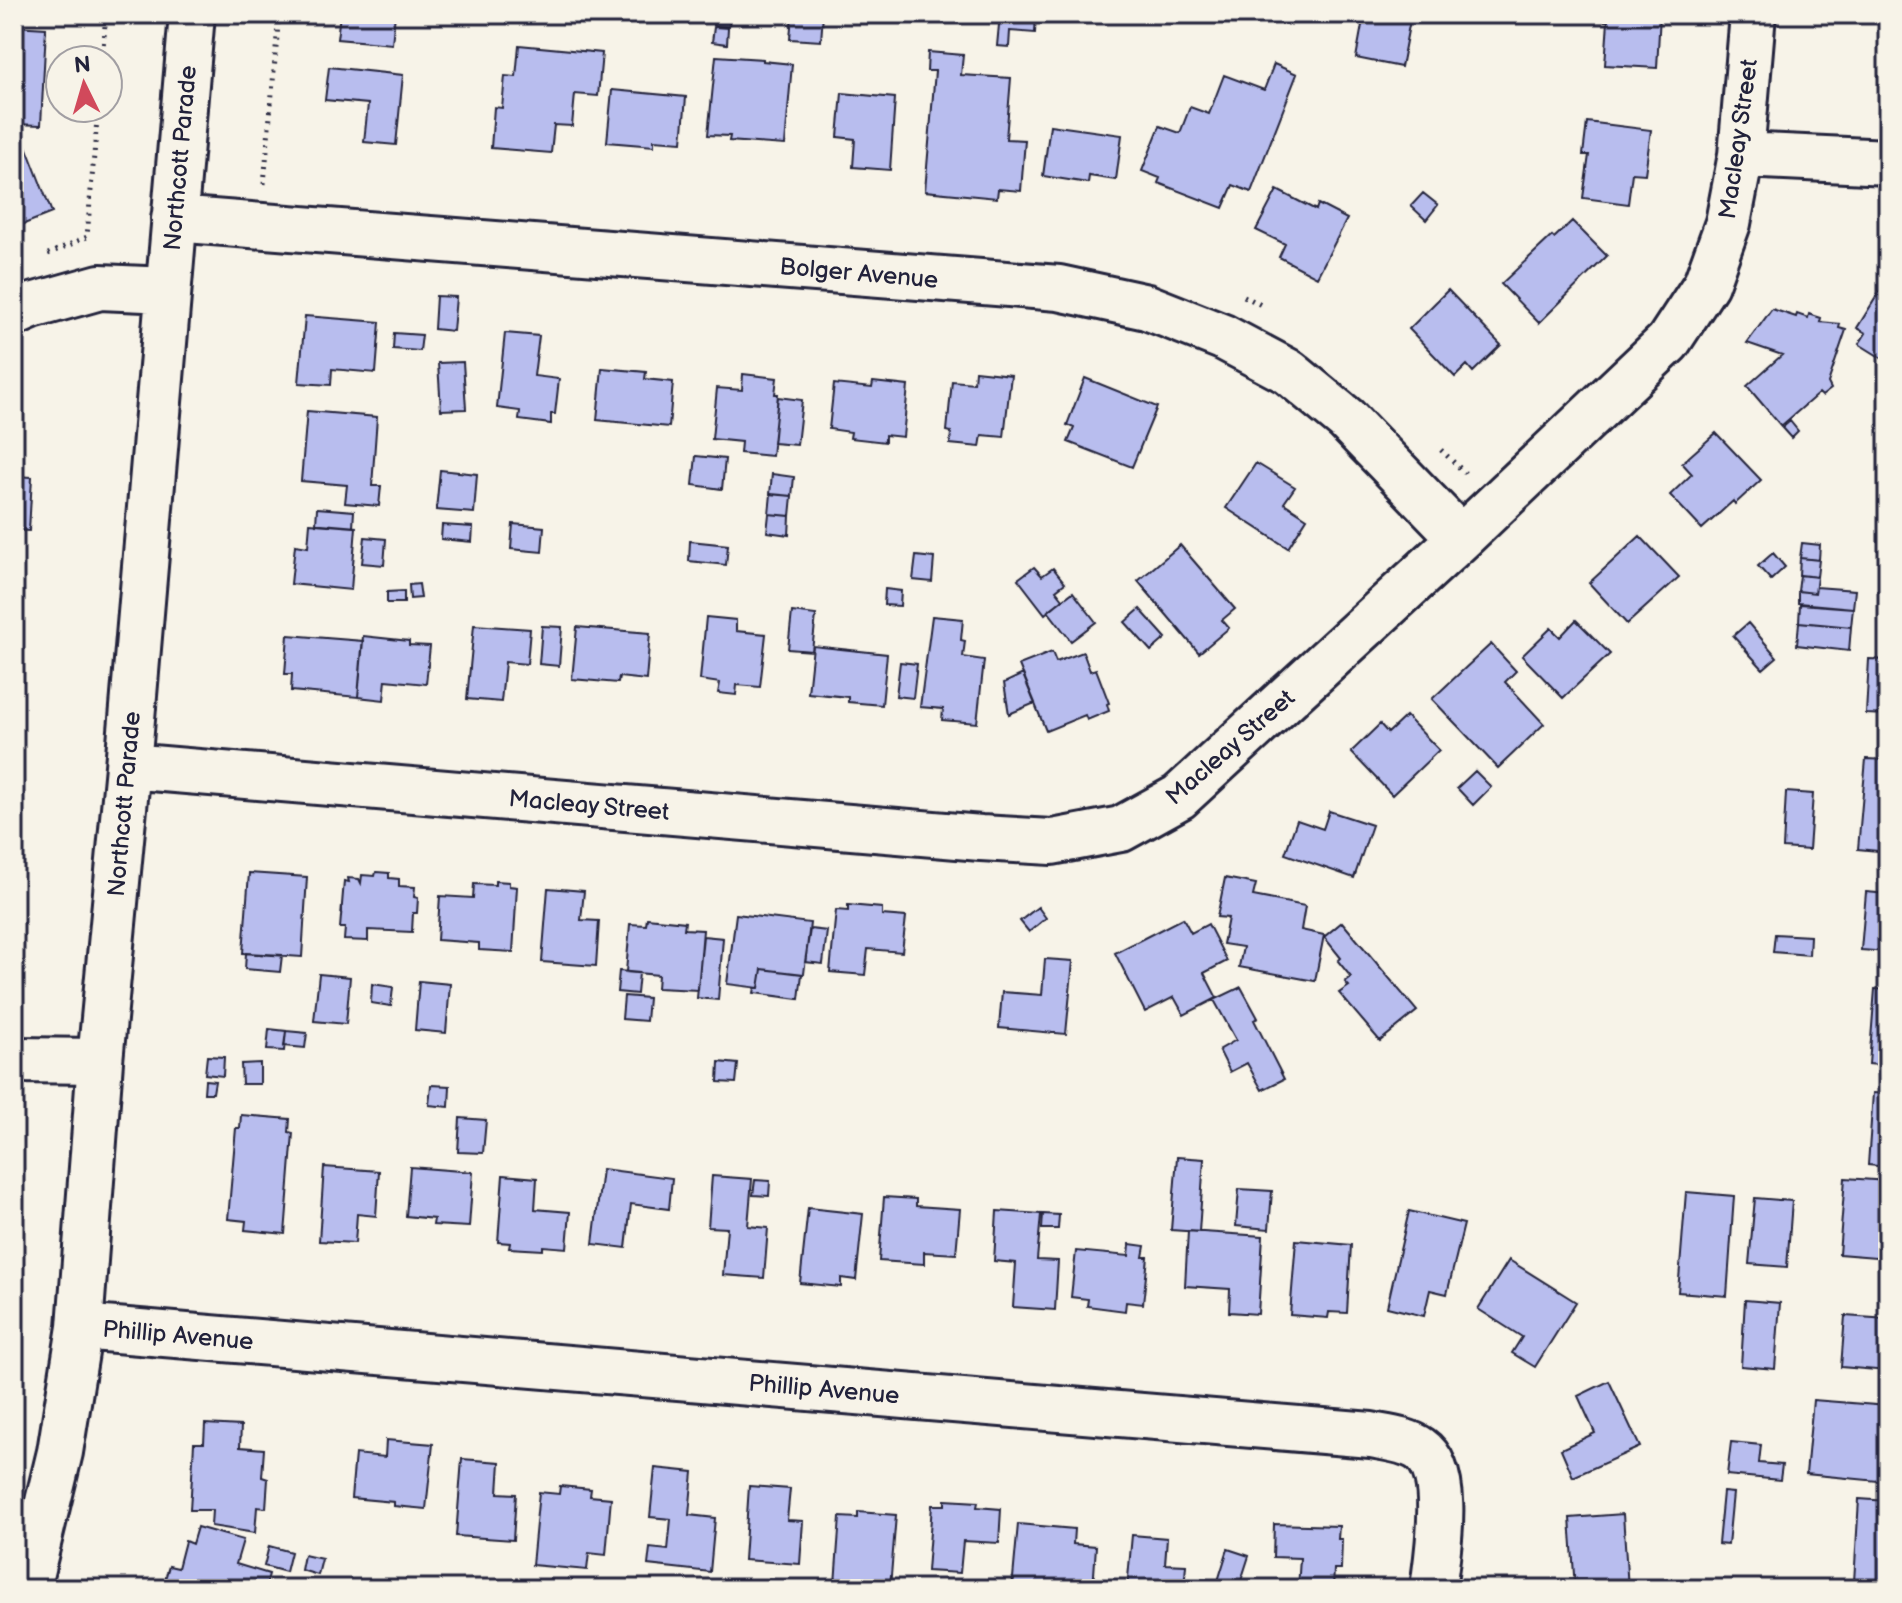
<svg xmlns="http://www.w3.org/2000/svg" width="1902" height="1603" viewBox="0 0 1902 1603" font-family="'Balsamiq Sans',sans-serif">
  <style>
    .building { fill: #b8bdee; stroke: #22223b; stroke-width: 2 }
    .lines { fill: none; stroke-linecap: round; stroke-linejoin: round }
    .minor-casing { stroke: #22223b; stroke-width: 50 }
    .path { stroke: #22223b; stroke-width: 5; stroke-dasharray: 2 6; stroke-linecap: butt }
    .minor { stroke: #f7f3e8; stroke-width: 44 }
    .labels { text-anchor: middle; stroke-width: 7; stroke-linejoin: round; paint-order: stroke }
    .street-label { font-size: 24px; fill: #22223b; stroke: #f7f3e8 }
  </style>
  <rect width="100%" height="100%" fill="#f7f3e8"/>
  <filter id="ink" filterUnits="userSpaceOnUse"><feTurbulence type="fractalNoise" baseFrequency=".0125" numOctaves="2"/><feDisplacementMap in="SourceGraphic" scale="16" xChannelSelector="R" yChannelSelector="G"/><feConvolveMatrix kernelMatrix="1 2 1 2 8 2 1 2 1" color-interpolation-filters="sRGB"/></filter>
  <g filter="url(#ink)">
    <path class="building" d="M340 14H395L392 44 337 39Z
      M554 14H593V18Z
      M714 14H730L729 26 713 25Z
      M792 14H823L821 41 790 39Z
      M1000 14H1036L1035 33 1010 31 1009 47 997 46Z
      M1364 14 1410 20 1401 67 1356 58Z
      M1593 14H1660L1657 68 1605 65 1608 21H1592Z
      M14 26 46 28 41 125 14 124Z
      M714 27 728 28 727 44 712 42Z
      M519 45 602 53 598 96 575 94 572 126 554 125 551 153 491 148 494 107 502 108 505 76 516 77Z
      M928 52 963 55 961 75 1011 78 1006 139 1025 140 1021 191 998 189 997 198 925 191 935 71H927Z
      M716 56 763 59V61L792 64 785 145 729 141 730 136 708 135Z
      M1274 64 1297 74 1251 192 1233 185 1223 208 1158 183 1160 178 1142 171 1160 126 1180 133 1190 107 1209 114 1224 75 1264 90Z
      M329 67 403 75 396 145 364 142 368 104 325 100Z
      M612 90 686 97 682 142 654 140V146L607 142Z
      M842 93 895 98 890 170 853 167 855 139 838 137Z
      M1587 122 1651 130 1645 174 1632 173 1628 204 1583 198 1589 155H1583Z
      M1050 125 1122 135 1116 180 1089 176 1088 183 1043 176Z
      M26 146 52 213 14 228V151Z
      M1277 190 1316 210 1318 204 1347 219 1317 277 1279 257 1285 244 1256 230Z
      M1423 193 1438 205 1426 220 1411 206Z
      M1572 221 1607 256 1539 323 1501 284 1552 236 1554 238Z
      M1888 278V362L1859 344 1866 333 1857 328Z
      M1448 290 1501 345 1473 372 1467 365 1455 377 1409 329Z
      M436 296 456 297 453 331 434 329Z
      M1772 309 1796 317 1797 314 1808 318 1809 314 1821 318 1820 322 1840 324 1839 328 1846 330 1828 383 1831 389 1822 396 1819 393 1781 426 1747 386 1782 355 1747 343Z
      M305 316 380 322 376 373 332 369 331 385 299 383Z
      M394 333 422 335 420 351 393 349Z
      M505 333 539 336 534 376 559 379 555 414H551V424L519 420 520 411 497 408Z
      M463 362 466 409 441 410 438 363Z
      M602 368 646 372 645 379 673 382 669 427 597 420Z
      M975 371 1011 375 1004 437 982 435 980 447 950 444 951 432 947 431 952 381 974 383Z
      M743 374 777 378 775 394H778L772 456 740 453 741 442 712 439 717 388 742 390Z
      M1085 378 1157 407 1132 467 1068 442 1074 428 1067 425Z
      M873 382 908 386 903 437 885 435V442L850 438 851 432 829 429 834 384 872 388Z
      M778 397 802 400 797 445 773 443Z
      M307 411 377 417 372 486H381L379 506 345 503 347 485 301 481Z
      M1790 421 1798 431 1791 438 1782 428Z
      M1716 433 1761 480 1735 504 1733 501 1702 529 1670 495 1692 474 1682 463Z
      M696 456 725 459 722 489 693 485Z
      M1256 463 1295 487 1284 503 1307 518 1288 548 1226 508Z
      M440 470 477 474 474 513 436 510Z
      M772 474 794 477 792 496 770 494Z
      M14 476 32 477 29 531 14 530Z
      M771 494 792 496 790 516 769 514Z
      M317 508 354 511 353 527 316 524Z
      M769 514 790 516 789 535 767 532Z
      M310 523 356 527 351 590 291 584 295 545 308 547Z
      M513 524 544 527 542 552 511 549Z
      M442 525 473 527 472 542 441 539Z
      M1640 536 1679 577 1627 624 1589 583Z
      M365 537 386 539 384 565 362 563Z
      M690 541 728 545 726 565 689 561Z
      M1802 543 1820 545 1819 560 1800 558Z
      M1180 545 1235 609 1222 620 1229 628 1199 653 1138 581Z
      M1773 553 1785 567 1771 580 1758 566Z
      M916 556 934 558 932 582 913 580Z
      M1800 558 1819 560 1817 577 1799 575Z
      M1034 567 1042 576 1053 568 1065 583 1056 590 1063 599 1045 614 1018 579Z
      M1800 575 1817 577 1815 593 1798 591Z
      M419 584 421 598 410 599 409 585Z
      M1816 587 1855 590 1853 608 1798 603V591L1815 593Z
      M885 589 901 591 900 606 884 605Z
      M404 591V603H387V592Z
      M1073 592 1096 622 1071 641 1048 611Z
      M1800 604 1853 608 1851 627 1799 622Z
      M1140 609 1166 638 1151 651 1125 622Z
      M792 612 816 615 812 651 788 649Z
      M932 616 963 619 961 640 965 641 963 657 984 660 977 723 942 720 943 709 920 707Z
      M706 617 736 620V631L766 634 760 687 737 685 736 695 718 693 720 683 700 680Z
      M1576 620 1610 654 1563 698 1522 656 1551 628 1560 637Z
      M1799 622 1851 627 1849 651 1797 645Z
      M1748 623 1777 657 1763 669 1733 636Z
      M474 625 530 629 527 664 505 662 501 702 467 699Z
      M542 626 562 627 559 666 539 664Z
      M577 627 650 633 646 680 619 677 618 683 572 679Z
      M288 635 363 641 358 697 291 691 292 674H285Z
      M363 636 409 641V645L430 646 426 684 386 680 384 700 358 697Z
      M1491 644 1516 671 1505 682 1544 724 1498 768 1432 699Z
      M813 646 887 654 882 705 848 702V697L808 693Z
      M1052 652 1056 662 1083 652 1090 671 1096 669 1109 703 1107 704 1109 711 1087 720 1085 715 1046 731 1019 665Z
      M1869 659 1888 660V715L1866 714Z
      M900 662 917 664 913 698 896 696Z
      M1023 674 1035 703 1009 714 1004 683Z
      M1406 716 1439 750 1392 795 1351 752 1380 724 1388 733Z
      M1866 759 1888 760V852L1858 849Z
      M1475 771 1491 787 1473 805 1457 788Z
      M1786 792 1813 794 1809 850 1783 848Z
      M1329 811 1372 825 1354 878 1285 854 1297 820 1323 829Z
      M376 872 389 873V878L399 879V886L415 887 414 897 418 898 417 913H413L412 932 368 930V941L344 940 345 928H340L344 881 349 882 348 878 359 879 361 883 362 875 375 876Z
      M249 873 307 877 302 957 243 953Z
      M1225 878 1256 884 1253 896 1305 906 1301 930 1324 935 1315 981 1239 967 1243 947 1223 944 1228 918 1217 917Z
      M495 881 509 882V886L517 887 513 952 479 950V943L437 940 440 896 473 898 474 884 495 885Z
      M548 888 584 891 581 920 599 921 596 966 542 962Z
      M1866 892 1888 894V952L1861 950Z
      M848 905 882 908V915L906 917 902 952 868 949 865 975 830 972 836 910 848 911Z
      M1038 907 1046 918 1029 932 1020 921Z
      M736 914 810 923 804 974 762 969 759 988 727 984Z
      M647 918 685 922 684 929 703 930 698 990 657 988 658 975 626 972 630 924 646 925Z
      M1183 918 1191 933 1208 924 1227 961 1204 973 1217 998 1184 1015 1174 997 1145 1012 1115 953Z
      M1342 922 1417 1011 1380 1041 1339 993 1349 986 1345 982 1351 977 1338 961 1341 958 1324 937Z
      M810 929 827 931 823 964 805 962Z
      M1775 934 1810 936 1809 955 1773 952Z
      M703 936 723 938 718 1000 697 998Z
      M246 953 282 955 280 972 245 969Z
      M1045 959 1073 961 1066 1034 999 1028 1002 992 1042 995Z
      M762 969 802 974 799 999 754 993 755 988H759Z
      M619 971 639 973 637 994 617 992Z
      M319 974 350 977 346 1024 314 1021Z
      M419 981 450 984 446 1033 415 1030Z
      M372 984 393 987 391 1006 371 1003Z
      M1241 987 1258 1018 1254 1020 1284 1079 1262 1090 1247 1063 1230 1072 1219 1050 1236 1040 1214 1000Z
      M1875 989 1888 990V1066L1869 1064Z
      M624 996 648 998 646 1021 622 1019Z
      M269 1029 286 1031 284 1051 267 1050Z
      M286 1031 307 1033 305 1048 284 1046Z
      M207 1056 224 1057 223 1076 205 1074Z
      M719 1062 738 1064 736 1083 718 1082Z
      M260 1063V1084H242L241 1064Z
      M205 1080 215 1081 213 1093H204Z
      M431 1085 450 1086 449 1107 429 1105Z
      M1873 1093 1888 1094V1167L1868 1165Z
      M241 1115 290 1119 289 1132 293 1133 285 1234 245 1230 246 1221 228 1219 236 1128H240Z
      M460 1118 486 1120 483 1153 458 1152Z
      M1177 1157 1204 1159 1199 1232 1171 1230Z
      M324 1167 379 1171 376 1216 357 1214 355 1243 319 1241Z
      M410 1167 473 1172 469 1227 433 1225 434 1219 406 1216Z
      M602 1169 672 1178 669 1209 631 1204 626 1248 593 1244Z
      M503 1175 537 1178 535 1209 570 1212 567 1248 543 1246V1250L509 1248 510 1243 498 1242Z
      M712 1176 752 1179 748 1226 768 1228 764 1278 723 1275 727 1228 708 1227Z
      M1845 1178 1888 1181V1258L1839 1254Z
      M755 1180 770 1181 769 1196 753 1195Z
      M1239 1189 1272 1191 1269 1229 1236 1226Z
      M1686 1192 1734 1196 1727 1296 1678 1292Z
      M884 1197 916 1199V1206L960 1209 956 1254 924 1252V1264L879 1261Z
      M1755 1198 1792 1201 1787 1267 1749 1264Z
      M808 1208 863 1214 856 1280 841 1278V1287L800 1283Z
      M997 1211 1041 1214 1037 1260 1058 1261 1055 1310 1013 1307 1016 1263 994 1261Z
      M1409 1211 1464 1224 1447 1294 1430 1290 1424 1316 1387 1307Z
      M1043 1214 1059 1215 1058 1229H1042Z
      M1188 1231 1263 1236 1258 1314 1229 1312 1230 1289 1185 1286Z
      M1296 1240 1351 1245 1347 1313 1329 1312 1328 1318 1290 1315Z
      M1130 1244 1145 1246 1143 1257H1148L1143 1304 1126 1302 1125 1311 1087 1306 1088 1299 1071 1297 1076 1251 1129 1256Z
      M1509 1260 1576 1302 1535 1367 1512 1353 1522 1337 1478 1309Z
      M1745 1300 1780 1303 1775 1369 1741 1366Z
      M1845 1316 1888 1319V1371L1841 1367Z
      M1609 1381 1640 1447 1573 1477 1561 1449 1595 1433 1578 1396Z
      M1813 1400 1888 1406V1482L1806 1474Z
      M205 1424 241 1426 240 1447 264 1449 262 1477 268 1479 266 1508 257 1507 255 1533 211 1526 212 1510H190L194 1443H204Z
      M386 1440 433 1444 426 1509 394 1506V1502L351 1498 355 1454 385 1457Z
      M1731 1442 1761 1445 1759 1463 1782 1465 1780 1480 1727 1475Z
      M462 1459 500 1462 498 1493 516 1494 513 1540 456 1536Z
      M655 1468 693 1472 689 1515 715 1518 710 1572 648 1565 650 1548 668 1550 671 1519 650 1517Z
      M560 1486 591 1489 590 1496 611 1498 606 1555 589 1553 587 1570 532 1565 539 1492 559 1494Z
      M749 1486 790 1489 787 1520 803 1521 800 1564 744 1560Z
      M1723 1492 1733 1493 1728 1545 1718 1544Z
      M1859 1499 1888 1501V1584L1854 1582Z
      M945 1500 978 1502 977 1507 1001 1509 999 1543 963 1541 960 1573 927 1571 932 1505H945Z
      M858 1512 896 1515 890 1588 835 1584 840 1517 858 1518Z
      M1623 1514 1628 1589H1575L1570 1518Z
      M1018 1524 1074 1529 1073 1544 1096 1546 1093 1589H1012Z
      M1274 1524 1339 1526 1338 1539H1342L1341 1569H1334L1333 1589H1298L1300 1558 1273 1557Z
      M197 1527 243 1540 236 1564 269 1574 265 1589H162L169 1566 178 1568 185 1541 192 1544Z
      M1132 1535 1167 1538 1165 1564 1186 1565 1184 1589H1127Z
      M269 1546 291 1552 286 1572 264 1566Z
      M1228 1549 1249 1556 1239 1587 1218 1581Z
      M304 1555 322 1559 318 1575 301 1570Z"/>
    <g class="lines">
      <g class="minor-casing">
        <path id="minor" d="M1741 155 1888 162
          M174 219 1059 288 1147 307 1223 337 1289 372 1346 419 1461 538
          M14 314 32 306 100 287 168 290
          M128 766 981 838 1052 842 1121 829 1179 797 1461 538 1668 342 1706 284 1728 223 1741 155 1753 14
          M14 1060 100 1061
          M80 1327 1371 1435C1386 1438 1407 1440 1420 1449 1453 1472 1437 1555 1433 1589
          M27 1589 60 1452 80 1327 100 1061 128 766 192 14"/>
      </g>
      <path class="path" d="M102 60 106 14
        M264 184 279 14
        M48 254 87 237 98 108
        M1244 296 1263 306
        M1441 450 1465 473"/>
      <use href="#minor" class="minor"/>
    </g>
  </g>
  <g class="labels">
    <g class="street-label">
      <text transform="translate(1738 139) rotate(-82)" y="8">Macleay Street</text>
      <text transform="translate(180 158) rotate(-85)" y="8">Northcott Parade</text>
      <text transform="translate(859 273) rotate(5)" y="8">Bolger Avenue</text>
      <text transform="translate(1230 747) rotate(-41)" y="8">Macleay Street</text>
      <text transform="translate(124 804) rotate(-85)" y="8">Northcott Parade</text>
      <text transform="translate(589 805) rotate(5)" y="8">Macleay Street</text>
      <text transform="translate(178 1335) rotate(5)" y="8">Phillip Avenue</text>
      <text transform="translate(824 1389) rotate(5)" y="8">Phillip Avenue</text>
    </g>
  </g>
  <rect width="1902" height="1603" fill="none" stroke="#f7f3e8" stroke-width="48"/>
  <rect x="24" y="24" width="1854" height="1555" fill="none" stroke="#22223b" stroke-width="3" filter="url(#ink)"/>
  <g transform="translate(84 84) rotate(355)"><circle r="38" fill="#f7f3e8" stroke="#a29fa3" stroke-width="2"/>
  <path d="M0-6L14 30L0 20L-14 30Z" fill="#d1495b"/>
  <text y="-12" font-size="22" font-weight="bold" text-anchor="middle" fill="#22223b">N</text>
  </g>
</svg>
